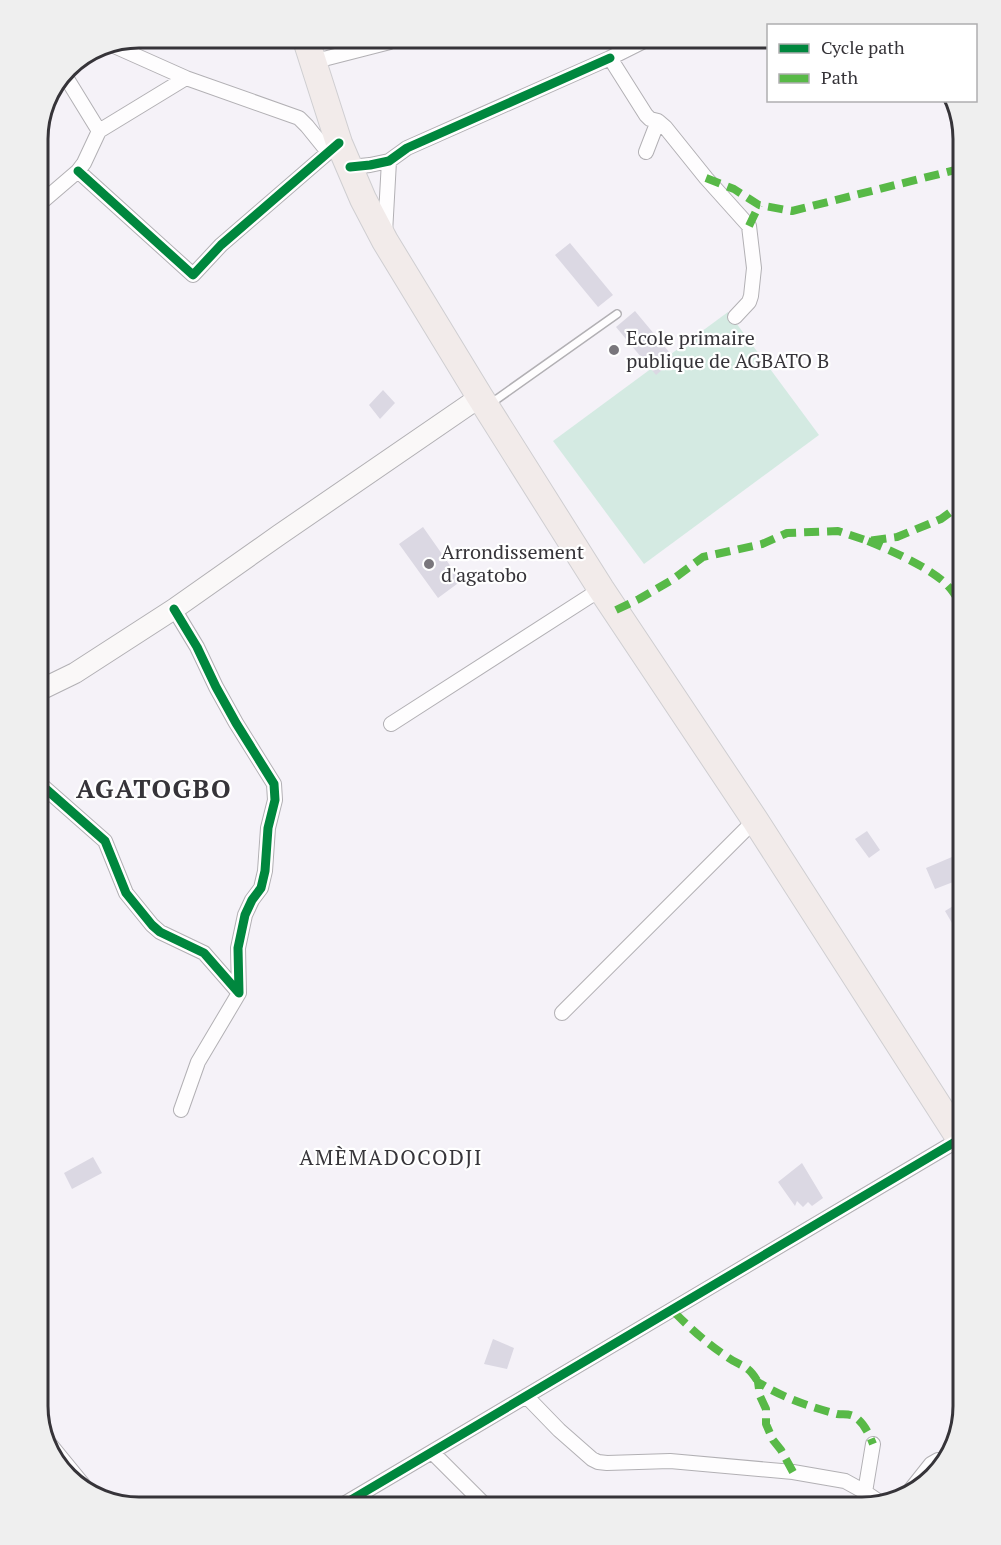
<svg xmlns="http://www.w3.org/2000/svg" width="1001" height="1545" viewBox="0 0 1001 1545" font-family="'PT Serif',serif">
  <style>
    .pitch { fill: #d4eae2 }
    .building { fill: #dbd8e3 }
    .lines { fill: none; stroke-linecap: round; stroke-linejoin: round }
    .lane-casing { stroke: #b2b0b4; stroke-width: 10 }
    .street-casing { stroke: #b2b0b4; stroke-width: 16 }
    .secondary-casing { stroke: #b2b0b4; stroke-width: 22 }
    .highway-casing { stroke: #cfced1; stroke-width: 28 }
    .lane { stroke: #fefdfe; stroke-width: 7 }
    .street { stroke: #fefdfe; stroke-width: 14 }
    .secondary { stroke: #faf8f8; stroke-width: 20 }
    .highway { stroke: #f2ebea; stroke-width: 26 }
    .quiet { stroke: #58b947; stroke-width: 8; stroke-dasharray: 15 8; stroke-linecap: butt }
    .cycleway-casing { stroke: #fff; stroke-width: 13 }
    .cycleway { stroke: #00873e; stroke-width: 9 }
    .poi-dot { fill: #79767c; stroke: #fff; stroke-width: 2 }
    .labels { text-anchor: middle; stroke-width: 4.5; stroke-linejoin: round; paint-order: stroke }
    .poi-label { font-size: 20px; fill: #363439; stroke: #fff; text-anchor: start }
    .neighbourhood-label { font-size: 21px; letter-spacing: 1.5px; fill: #363439; stroke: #fff }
    .district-label { font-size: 26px; font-weight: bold; letter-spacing: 1.5px; fill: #363439; stroke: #fff }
    .rim { fill: none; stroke: #363439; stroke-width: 3 }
  </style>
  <rect width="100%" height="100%" fill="#f5f2f8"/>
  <path class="pitch" d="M728 312 819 435 644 564 553 441Z"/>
  <path class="building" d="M570 243 613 295 598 307 555 255Z
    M635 311 675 359 656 375 616 327Z
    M383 390 395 403 380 419 369 405Z
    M423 527 461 581 438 598 399 544Z
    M867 831 880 850 869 858 855 839Z
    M952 857 961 879 935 889 926 868Z
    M963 900V942L945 911Z
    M93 1157 102 1173 72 1189 64 1173Z
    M802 1163 823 1198 812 1206 808 1202 803 1207 797 1201 795 1206 778 1182Z
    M493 1339 514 1348 507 1369 484 1364Z"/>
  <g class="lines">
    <g class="lane-casing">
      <path id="lane" d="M490 404 617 314"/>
    </g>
    <g class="street-casing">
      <path id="street" d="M112 45 186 78 299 118 307 126 328 152
        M312 62 390 42
        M64 74 99 131
        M658 121 665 127 706 178 749 226 754 268 751 296 749 302 735 317
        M646 152 658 121 650 119 646 115 610 58 646 40
        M350 167 370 165 389 161 407 148 610 58
        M78 171 193 275 221 245 339 143
        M38 203 43 201 78 171 84 163 99 131 186 78
        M385 233 389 161
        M38 316 39 313
        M391 724 601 589
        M38 782 105 841 126 893 152 925 160 932 204 953 239 993 238 948 245 915 252 900 261 888 265 871 268 828 275 800 274 784 236 723 216 687 197 647 174 609
        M562 1013 755 820
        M181 1110 198 1062 239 993
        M526 1396 559 1430 592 1459 598 1462 607 1463 670 1461 793 1472 845 1481 865 1492
        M45 1438 90 1493
        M873 1444 865 1492 881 1503
        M432 1452 487 1507
        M904 1498 931 1464 938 1460 946 1463
        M339 1507 960 1139"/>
    </g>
    <g class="secondary-casing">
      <path id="secondary" d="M38 691 75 673 174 609 279 535 480 397"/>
    </g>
    <g class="highway-casing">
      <path id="highway" d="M307 43 339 143 363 199 385 241 480 397 601 589 755 820 963 1144"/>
    </g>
    <use href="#lane" class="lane"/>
    <use href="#street" class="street"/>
    <use href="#secondary" class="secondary"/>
    <use href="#highway" class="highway"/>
    <path class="quiet" d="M642 42 643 40
      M706 178 734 189 759 205 792 211 963 168
      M749 226 759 205
      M868 541C890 550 933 569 948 586 954 592 957 599 962 606
      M616 610 639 599 672 580 703 557 762 544 787 533 838 531 868 541 897 537 941 519 963 503
      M675 1313C691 1329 708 1344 726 1356 742 1368 747 1363 758 1382
      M793 1472 781 1450 773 1440 766 1424V1409L760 1396 758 1382C781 1397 810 1407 837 1414 843 1415 849 1413 855 1417 864 1423 869 1434 873 1444"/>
    <g class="cycleway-casing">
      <path id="cycleway" d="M350 167 370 165 389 161 407 148 610 58
        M78 171 193 275 221 245 339 143
        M38 782 105 841 126 893 152 925 160 932 204 953 239 993 238 948 245 915 252 900 261 888 265 871 268 828 275 800 274 784 236 723 216 687 197 647 174 609
        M339 1507 960 1139"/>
    </g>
    <use href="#cycleway" class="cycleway"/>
  </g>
  <g class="poi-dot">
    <circle cx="614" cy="350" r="6"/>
    <circle cx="429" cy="564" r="6"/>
  </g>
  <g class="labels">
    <g class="poi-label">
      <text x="626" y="345">Ecole primaire<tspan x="626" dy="23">publique de AGBATO B</tspan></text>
      <text x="441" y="559">Arrondissement<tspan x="441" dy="23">d'agatobo</tspan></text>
    </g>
    <g class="neighbourhood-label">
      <text x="391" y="1165">AMÈMADOCODJI</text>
    </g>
    <g class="district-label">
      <text x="154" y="798">AGATOGBO</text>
    </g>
  </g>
  <path d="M0 0H1001V1545H0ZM139 48H862A91 91 0 0 1 953 139V1406A91 91 0 0 1 862 1497H139A91 91 0 0 1 48 1406V139A91 91 0 0 1 139 48Z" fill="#efefef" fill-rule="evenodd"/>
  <path class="rim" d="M139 48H862A91 91 0 0 1 953 139V1406A91 91 0 0 1 862 1497H139A91 91 0 0 1 48 1406V139A91 91 0 0 1 139 48Z"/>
  <rect x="767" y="24" width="210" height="78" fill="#ffffff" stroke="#afaeb0" stroke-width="1.5"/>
  <rect x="779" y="44" width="30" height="9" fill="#00873e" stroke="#afaeb0" stroke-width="1.5"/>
  <text x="821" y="54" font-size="18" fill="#363439">Cycle path</text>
  <rect x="779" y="74" width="30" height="9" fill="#58b947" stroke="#afaeb0" stroke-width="1.5"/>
  <text x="821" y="84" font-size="18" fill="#363439">Path</text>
</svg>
